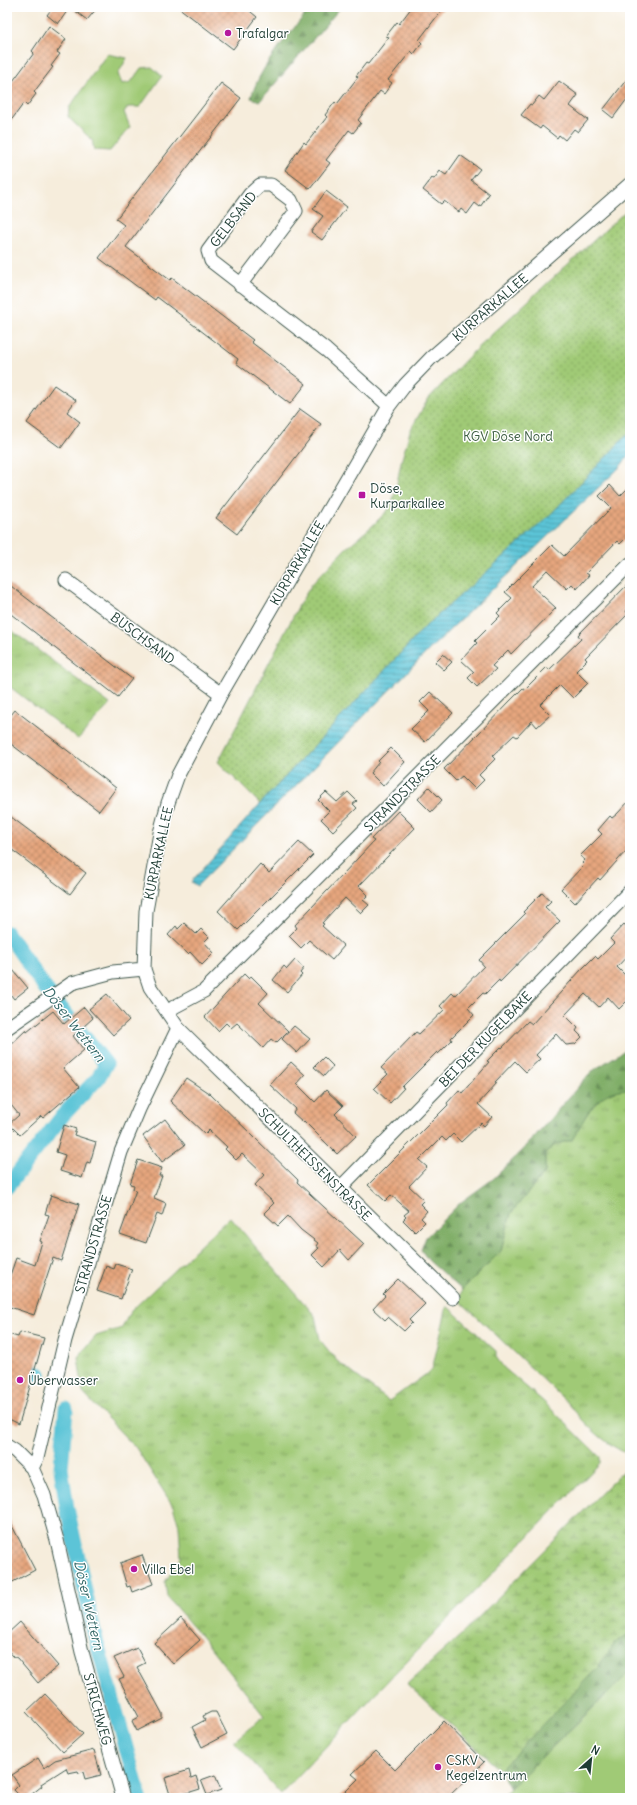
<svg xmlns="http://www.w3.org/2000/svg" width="637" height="1805" viewBox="0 0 637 1805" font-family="Delius,sans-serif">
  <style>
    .grass { fill: url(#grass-tufts); stroke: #608455 }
    .forest { fill: url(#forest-firs); stroke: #50764e }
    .wetland { fill: url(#wetland-marsh); stroke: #608455 }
    .park { fill: #a0ca76; stroke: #608455 }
    .garden { fill: url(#garden-dots); stroke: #608455 }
    .water { fill: url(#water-rules); stroke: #3d8086 }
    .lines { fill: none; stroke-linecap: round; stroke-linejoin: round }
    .canal { stroke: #5bc4d7; stroke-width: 15 }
    .building { fill: url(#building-cross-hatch) }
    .street-casing { stroke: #3f574d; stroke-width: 15 }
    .street { stroke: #fff; stroke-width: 13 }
    .poi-dot { fill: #b5179e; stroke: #fff; stroke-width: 1.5 }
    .labels { text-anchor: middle; stroke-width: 3; stroke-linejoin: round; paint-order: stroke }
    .poi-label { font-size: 13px; fill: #1f3d34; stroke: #fff; text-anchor: start }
    .street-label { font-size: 13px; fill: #1f3d34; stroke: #fff }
    .park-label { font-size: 13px; fill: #3f6044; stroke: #fff }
    .water-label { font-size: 14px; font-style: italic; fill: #316665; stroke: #fff }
  </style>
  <defs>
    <pattern id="grass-tufts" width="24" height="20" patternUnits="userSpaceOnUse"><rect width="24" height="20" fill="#a0ca76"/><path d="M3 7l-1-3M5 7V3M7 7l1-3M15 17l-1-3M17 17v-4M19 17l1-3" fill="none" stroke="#82a562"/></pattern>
    <pattern id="forest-firs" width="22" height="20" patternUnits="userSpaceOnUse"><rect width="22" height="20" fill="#80ae67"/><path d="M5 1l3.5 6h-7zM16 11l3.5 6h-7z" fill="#688f56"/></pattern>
    <pattern id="wetland-marsh" width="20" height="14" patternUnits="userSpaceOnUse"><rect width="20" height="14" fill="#a0ca76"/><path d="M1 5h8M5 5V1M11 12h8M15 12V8" fill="none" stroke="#82a562"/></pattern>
    <pattern id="garden-dots" width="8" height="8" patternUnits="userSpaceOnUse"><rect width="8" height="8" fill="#a0ca76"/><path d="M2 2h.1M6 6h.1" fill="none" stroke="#82a562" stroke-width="1.8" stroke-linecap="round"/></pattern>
    <pattern id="water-rules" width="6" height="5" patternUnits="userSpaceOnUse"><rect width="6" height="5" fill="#5bc4d7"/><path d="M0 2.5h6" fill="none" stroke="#4ba0af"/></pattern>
    <pattern id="building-cross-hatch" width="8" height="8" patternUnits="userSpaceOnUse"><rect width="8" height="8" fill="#e6a67e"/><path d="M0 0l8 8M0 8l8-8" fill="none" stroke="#ba8868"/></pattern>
  </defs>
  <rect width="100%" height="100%" fill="#fff"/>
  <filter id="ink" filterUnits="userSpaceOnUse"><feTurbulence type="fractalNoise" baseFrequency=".025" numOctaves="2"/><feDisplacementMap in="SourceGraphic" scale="8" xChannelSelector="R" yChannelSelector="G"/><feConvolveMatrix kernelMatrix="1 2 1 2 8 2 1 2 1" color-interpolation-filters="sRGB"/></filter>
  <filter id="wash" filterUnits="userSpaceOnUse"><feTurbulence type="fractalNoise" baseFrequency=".012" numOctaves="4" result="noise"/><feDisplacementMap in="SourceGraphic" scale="16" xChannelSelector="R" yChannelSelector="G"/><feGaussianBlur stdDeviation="0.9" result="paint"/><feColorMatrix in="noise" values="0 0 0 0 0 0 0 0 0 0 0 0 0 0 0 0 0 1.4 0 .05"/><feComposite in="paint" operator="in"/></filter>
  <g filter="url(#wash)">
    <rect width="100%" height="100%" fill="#f6eddc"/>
    <path class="grass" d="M7 627 110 704 78 739 10 687 7 690Z
      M622 1089H630V1455C606 1445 585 1425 569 1404L459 1300 462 1290 501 1251 511 1213 545 1172V1154L556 1144 572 1140 585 1115 606 1093Z
      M230 1217 315 1316 320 1340 337 1361 389 1401 432 1370 447 1306 496 1351V1357L504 1368 544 1402 600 1457V1463L396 1672 281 1794 234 1741 264 1716 207 1643 167 1597 165 1582 181 1558 179 1526 173 1506 136 1448 83 1393 78 1357 96 1336 122 1328 130 1312Z"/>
    <path class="forest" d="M311 7H341L260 101 251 98C260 65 290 34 311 7Z
      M630 1042V1089C596 1089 587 1115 572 1140L556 1144 545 1154V1172L511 1213 501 1251 462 1290 429 1261 421 1250 426 1237 460 1203 493 1179 523 1150 591 1072 625 1050Z
      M630 1633V1721L605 1695 510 1789 500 1770 597 1668 615 1643Z"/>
    <path class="wetland" d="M622 1472H630V1633L615 1643 597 1668 500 1770 407 1684 461 1635Z"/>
    <path class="park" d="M107 54 127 58 118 74 122 84 131 82 141 68 152 67 162 76 140 107H128L124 112 130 127 110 151 94 150 92 140 68 117 69 108Z
      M630 1672V1798H500Z"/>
    <path class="garden" d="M630 207V432L548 517 426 626 260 804 218 762 299 605 312 584 345 549 371 527 388 510 395 494 401 462 410 431 428 399 476 349Z"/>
    <path class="water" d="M630 432V454L619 468 431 648 197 886 191 882 260 804 426 626 548 517Z"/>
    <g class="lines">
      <path class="canal" d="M7 933 45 988 106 1064 98 1078 64 1114 7 1187
        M35 1372 39 1374
        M66 1409 61 1468 67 1508 94 1632 140 1798"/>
    </g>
    <g id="blocks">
      <path class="building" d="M53 7H98L87 20 70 7 58 24 47 15Z
        M178 7H245L257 17 233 49Z
        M412 7H444L419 40 422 43 414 54 411 51 388 80 392 83 384 94 380 91 358 120 361 123 353 133 349 130 326 160 330 163 310 189 285 170 304 142 306 144 327 117 325 115 335 102 337 104 358 77 356 76 366 63 368 64 389 37 386 36 397 22 399 24Z
        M49 26 66 39 57 52 60 54 51 66 53 67 34 92 36 94 27 106 24 103 7 126V89L34 53 32 51Z
        M630 75V95L613 118 603 110Z
        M559 81 578 95 570 106 588 120 578 132 574 129 565 140 559 135 557 138 542 126 540 129 521 115 530 104 532 105 539 96 544 100Z
        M221 83 241 98 126 247 170 280 172 278 253 340 251 342 306 384 290 404 236 363 238 359 157 297 155 300 99 258 124 225 116 219Z
        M460 155 480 169 471 180 489 194 480 207 475 203 467 214 461 209 459 212 444 201 441 204 423 190 432 178 434 179 440 171 446 175Z
        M326 191 347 207 322 240 311 232 323 216 313 209Z
        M54 385 76 400 67 412 80 422 61 448 27 423Z
        M300 409 321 424 237 534 216 518Z
        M610 485 620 496 630 486V534L620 544 617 541 586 573 589 575 577 589 572 584 567 589 547 570 532 586 556 608 511 654 508 650 492 666 496 669 477 687 468 678 474 672 461 660 477 643 475 641 500 616 497 613 512 598 505 592 552 545 564 556 611 508 599 496Z
        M630 582V607L626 611 628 614 585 658 587 660 576 671 588 683 573 698 560 685 540 705 550 715 537 727 532 721 517 737 514 735 492 756 495 759 479 775 484 780 475 789 462 776 456 781 444 769 510 701 523 688 525 689 547 667 549 670 581 639 578 635Z
        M7 583 132 679 118 697 7 611Z
        M443 654 452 662 444 670 435 662Z
        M430 692 453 713 425 742 411 729 429 711 420 702Z
        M15 710 116 788 99 811 7 741V720Z
        M391 748 405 762 383 786 370 773 379 762 378 761Z
        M429 787 442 800 431 812 418 799Z
        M326 792 337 802 348 792 357 801 353 804 357 808 333 831 321 819 329 811 318 800Z
        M630 800V850L626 851 600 880 598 878 575 903 561 889 584 865 582 863 585 860 580 856 602 834 598 830 610 816 612 818 617 814Z
        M398 811 415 828 359 886 368 895 363 900 369 905 361 913 345 898 322 923 324 924 322 926 344 946 332 960 309 940 301 948 289 936 297 928 295 925 374 841 371 839Z
        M7 814 86 873 70 894 7 846Z
        M299 842 313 855 238 930 218 911 260 864 269 873Z
        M542 893 551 901 545 907 560 921 500 982 499 980 485 994 483 993 468 1008 474 1015 451 1038 452 1040 438 1054 437 1052 402 1087 404 1088 390 1103 374 1088 388 1074 381 1068 416 1032 419 1034 444 1010 440 1006 452 993 455 996 484 966 479 960 525 914 523 912Z
        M184 923 196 934 201 929 209 937 204 942 214 953 202 965 190 952 188 954 168 935 176 926 178 929Z
        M624 924 630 930V953L617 967 630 980V998L619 1009 608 997 599 1007 585 994 565 1015 578 1028 576 1031 582 1037 575 1044 566 1045 556 1034 536 1055 540 1059 526 1072 515 1061 495 1082 497 1083 478 1104 492 1117 484 1126 481 1123 461 1142 453 1134 446 1141 442 1137 419 1160 427 1167 409 1186 424 1200 420 1204 427 1211 421 1218 425 1222 415 1232 403 1220 406 1217 404 1215 409 1211 391 1195 385 1201 368 1185 448 1105 447 1103 459 1090 462 1093 489 1062 487 1061 501 1047 502 1048 528 1021 532 1024 581 970 595 956 598 959 614 943 610 939Z
        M295 960 304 968 300 973 302 975 287 992 273 980 284 966 287 969Z
        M13 970 28 988 14 999 7 990V976Z
        M244 974 249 979 251 976 268 993 259 1003 288 1031 276 1043 271 1039 263 1048 237 1023 231 1028 226 1023 218 1031 205 1017Z
        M107 994 129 1020 113 1035 89 1009Z
        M84 1007 93 1018 73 1036 84 1050 63 1068 79 1087 43 1118 41 1116 20 1135 9 1124 19 1115 7 1100V1048L26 1030 27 1032 53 1011 64 1024Z
        M294 1026 310 1039 297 1053 282 1039Z
        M324 1057 333 1066 324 1076 314 1067Z
        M291 1062 305 1075 297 1084 315 1102 326 1090 343 1106 335 1114 356 1136 337 1154 304 1121 303 1122 293 1113 296 1109 270 1085Z
        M186 1078 210 1094 298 1180 297 1182 364 1244 349 1260 340 1250 324 1267 312 1255 319 1248 316 1246 318 1243 301 1230 288 1216 278 1226 264 1213 274 1203 255 1185 264 1175 242 1154 236 1160 225 1149 227 1147 209 1130 205 1134 170 1101Z
        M165 1119 185 1145 162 1162 143 1136Z
        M64 1125 76 1129 74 1135 96 1142 90 1163 87 1162 82 1178 60 1171 65 1155 56 1152Z
        M138 1160 162 1168 159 1176H162L154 1198 166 1203 162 1216 157 1214 146 1243 120 1234 136 1190 133 1189 134 1185 130 1184Z
        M51 1195 79 1204 61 1261 53 1258 34 1315 7 1306V1284L16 1258 35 1265 42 1242 40 1241 49 1215 45 1214Z
        M116 1264 132 1269 121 1299 97 1291 106 1266 114 1269Z
        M398 1279 425 1304 409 1320 412 1323 404 1331 388 1317 385 1320 373 1309 385 1296 383 1294Z
        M20 1332 44 1338 19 1424 7 1418V1334L18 1337Z
        M7 1516 35 1570 7 1585Z
        M142 1555 153 1584 132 1592 130 1586 127 1587 120 1563Z
        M181 1618 200 1640 173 1664 154 1643Z
        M20 1622 58 1666 38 1683 17 1658 13 1656 7 1649V1634Z
        M137 1648 145 1663 137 1667 162 1713V1718L137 1731 132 1721 139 1717 119 1679 124 1677 114 1658Z
        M45 1694 83 1734 63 1752 26 1712Z
        M211 1712H216L227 1734 202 1747 192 1727 205 1720 203 1716Z
        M444 1721 484 1762 447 1798H339L358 1779 352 1774 376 1751 395 1770Z
        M94 1750 101 1775 85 1779 83 1772 79 1773 78 1771 68 1773 66 1768 41 1784 42 1786 27 1798H22L14 1790 19 1785 12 1775 38 1758 44 1768 55 1760Z
        M189 1770 191 1778 196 1776 200 1789 171 1798 165 1778Z
        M215 1775 221 1790 207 1795 201 1780Z"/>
    </g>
  </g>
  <g filter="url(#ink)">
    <use href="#blocks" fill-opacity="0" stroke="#3f574d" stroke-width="1"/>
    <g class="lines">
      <g class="street-casing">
        <path id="street" d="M240 285 296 211 291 200 271 185H260L250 194 208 251 211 261 326 350 389 406
          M66 580 221 694
          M168 1013 174 1007 204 991 630 564
          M7 1028 72 983 113 972 144 969
          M340 1188 630 891
          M453 1298 178 1028 150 987 144 969 146 911 160 833 168 803 178 775 221 694 389 406 405 385 431 358 630 184
          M7 1446 15 1451 32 1468 44 1495 57 1540 82 1652 123 1798
          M32 1468 37 1458 65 1340 121 1152 139 1109 178 1028"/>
      </g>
      <use href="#street" class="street"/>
    </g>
  </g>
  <g class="poi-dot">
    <circle cx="228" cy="33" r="4"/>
    <rect x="358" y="491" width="8" height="8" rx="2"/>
    <circle cx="20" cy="1380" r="4"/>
    <circle cx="134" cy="1569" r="4"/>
    <circle cx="438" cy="1767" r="4"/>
  </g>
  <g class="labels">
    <g class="poi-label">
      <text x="236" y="38">Trafalgar</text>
      <text x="370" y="493">Döse,<tspan x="370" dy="15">Kurparkallee</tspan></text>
      <text x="28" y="1385">Überwasser</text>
      <text x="142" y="1574">Villa Ebel</text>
      <text x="446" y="1765">CSKV<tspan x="446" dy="15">Kegelzentrum</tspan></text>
    </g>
    <g class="street-label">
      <text transform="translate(233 219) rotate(-52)" y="5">GELBSAND</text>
      <text transform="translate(490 307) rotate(-41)" y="5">KURPARKALLEE</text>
      <text transform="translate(297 563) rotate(-60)" y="5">KURPARKALLEE</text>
      <text transform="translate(143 638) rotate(37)" y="5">BUSCHSAND</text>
      <text transform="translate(402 793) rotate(-45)" y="5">STRANDSTRASSE</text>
      <text transform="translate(158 853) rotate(-78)" y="5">KURPARKALLEE</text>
      <text transform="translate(485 1039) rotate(-46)" y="5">BEI DER KUGELBAKE</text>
      <text transform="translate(315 1164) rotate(45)" y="5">SCHULTHEISSENSTRASSE</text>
      <text transform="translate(93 1244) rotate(-74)" y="5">STRANDSTRASSE</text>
      <text transform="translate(98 1709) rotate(75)" y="5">STRICHWEG</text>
    </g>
    <g class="park-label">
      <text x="508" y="441">KGV Döse Nord</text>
    </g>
    <g class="water-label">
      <text transform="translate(74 1024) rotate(52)" y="5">Döser Wettern</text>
      <text transform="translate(89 1605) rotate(77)" y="5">Döser Wettern</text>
    </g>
  </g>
  <rect width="637" height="1805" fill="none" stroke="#fff" stroke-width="24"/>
  <g transform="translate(591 1759) rotate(27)" stroke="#ffffff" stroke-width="3" paint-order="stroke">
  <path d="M0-3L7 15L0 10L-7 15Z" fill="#1f3d34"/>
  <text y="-6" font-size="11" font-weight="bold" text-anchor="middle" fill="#1f3d34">N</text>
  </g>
</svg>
